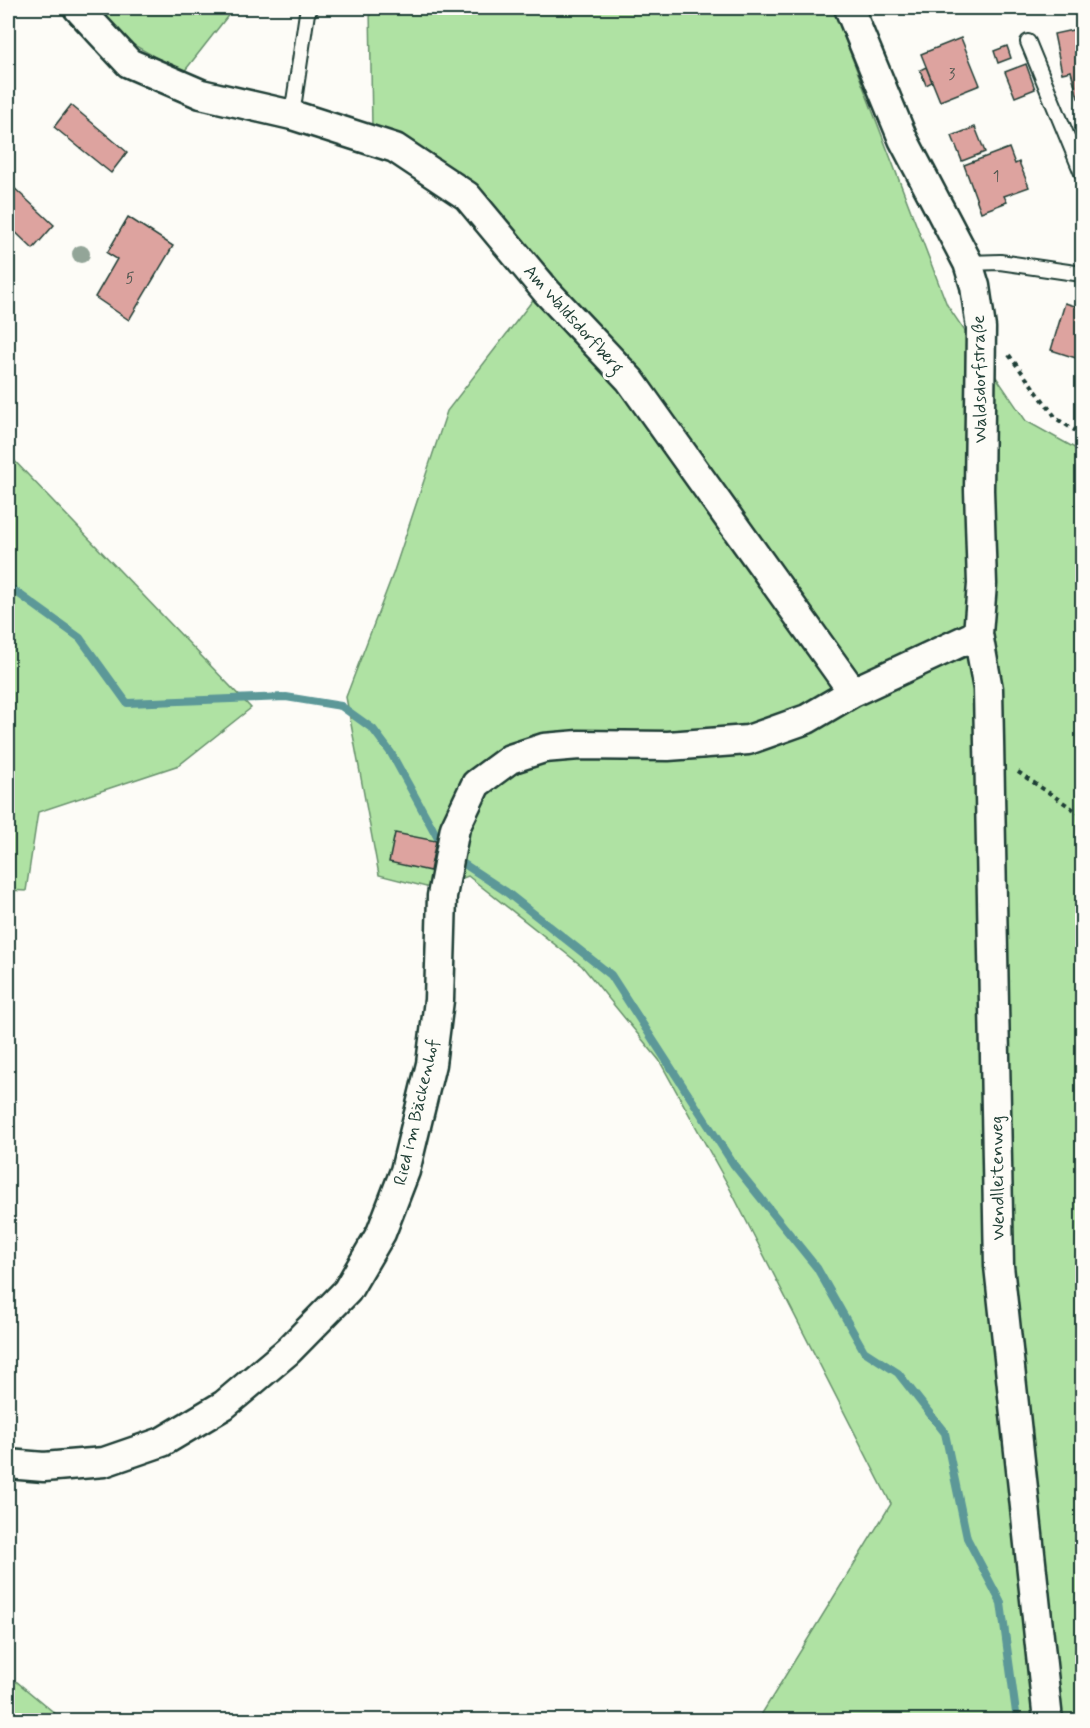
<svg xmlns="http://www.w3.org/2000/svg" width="1090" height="1728" viewBox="0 0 1090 1728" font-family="Mynerve,sans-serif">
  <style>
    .green { fill: #afe2a3; stroke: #67906c; stroke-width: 1.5 }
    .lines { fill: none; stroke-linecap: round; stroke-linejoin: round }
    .stream { stroke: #5c9898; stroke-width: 8 }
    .building { fill: #dda39f; stroke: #1f3d34; stroke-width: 1.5 }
    .service-casing { stroke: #1f3d34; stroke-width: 18 }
    .minor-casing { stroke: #1f3d34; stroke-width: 33 }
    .path { stroke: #1f3d34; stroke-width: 4; stroke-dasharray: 4.5 4.5; stroke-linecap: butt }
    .service { stroke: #fdfcf7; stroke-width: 14 }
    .minor { stroke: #fdfcf7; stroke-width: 28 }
    .tree { fill: #93a598 }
    .labels { text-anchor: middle; stroke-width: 6; stroke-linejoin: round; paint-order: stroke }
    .number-label { font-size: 15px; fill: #4e564f }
    .street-label { font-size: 18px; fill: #1f3d34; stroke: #fdfcf7 }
  </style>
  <rect width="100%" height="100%" fill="#fdfcf7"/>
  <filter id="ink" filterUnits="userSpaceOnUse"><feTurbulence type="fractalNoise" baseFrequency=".0167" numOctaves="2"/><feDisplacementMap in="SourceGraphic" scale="12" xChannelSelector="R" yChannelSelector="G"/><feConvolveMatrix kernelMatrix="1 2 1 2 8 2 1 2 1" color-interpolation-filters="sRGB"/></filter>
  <g filter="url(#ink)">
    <path class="green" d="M93 8H234L183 73 113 33Z
      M370 8H833L947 305 1026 421 1082 452V1720H758L891 1504 728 1185 659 1060 582 966 468 876 434 889 379 875 346 697 393 574 447 411 553 274 498 216 372 127Z
      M8 454 251 708 179 765 38 812 26 891 8 890Z
      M8 1679 17 1682 63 1720H8Z"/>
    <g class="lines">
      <path class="stream" d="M8 586 80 638 127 703 286 697 341 706 373 729 391 753 440 842
        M458 860 505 891 611 975 734 1165 817 1268 864 1351 898 1373 945 1433 967 1538 1001 1603 1017 1720"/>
    </g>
    <path class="building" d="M1082 28V97L1078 98 1071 71 1062 73 1054 34Z
      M961 38 980 85 940 101 921 54Z
      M1007 46 1011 58 998 63 994 51Z
      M1026 64 1035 89 1015 97 1005 72Z
      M926 67 932 82 926 85 920 70Z
      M71 105 127 152 111 173 54 127Z
      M975 127 985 152 962 161 952 136Z
      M1009 148 1015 164 1019 162 1029 187 1004 196 1007 202 981 212 964 165Z
      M11 185 54 225 33 249 8 225V189Z
      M128 217 173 246 129 320 95 297 117 259 107 253Z
      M1065 303 1082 308V360L1051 350Z
      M395 833 436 841 430 871 389 862Z"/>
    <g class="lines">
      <g class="service-casing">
        <path id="service" d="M1028 42 1082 173
          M292 115 307 13 311 8
          M968 263 1000 262 1082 274"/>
      </g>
      <g class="minor-casing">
        <path id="minor" d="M78 8 129 63 201 94 292 115 395 148 467 196 547 292 630 380 853 692
          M849 8 903 139 968 263 975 286 981 328 979 490 982 584 978 634 988 689 999 1266 1048 1720
          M8 1464 44 1467 104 1462 162 1442 224 1405 288 1351 347 1291 381 1233 405 1171 431 1064 439 1000 442 896 455 828 476 784 510 759 544 748 579 745 668 746 748 740 807 719 853 692 978 634"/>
      </g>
      <path class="path" d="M1009 355 1057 419 1082 435
        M1018 772 1082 815"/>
      <use href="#service" class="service"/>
      <use href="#minor" class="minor"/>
    </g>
    <circle class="tree" cx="81" cy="254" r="9"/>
  </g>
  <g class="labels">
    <g class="number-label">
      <text x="952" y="79">3</text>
      <text x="996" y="181">1</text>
      <text x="130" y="283">5</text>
    </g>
    <g class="street-label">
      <text transform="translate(574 319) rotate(48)" y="6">Am Waldsdorfberg</text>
      <text transform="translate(979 379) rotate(-91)" y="6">Waldsdorfstraße</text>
      <text transform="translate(416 1112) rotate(-77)" y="6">Ried im Bäckenhof</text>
      <text transform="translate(997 1178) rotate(-91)" y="6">Wendlleitenweg</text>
    </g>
  </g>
  <rect width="1090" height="1728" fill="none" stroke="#fdfcf7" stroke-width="30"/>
  <rect x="15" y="15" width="1060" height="1698" fill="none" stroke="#1f3d34" stroke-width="2" filter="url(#ink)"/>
</svg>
